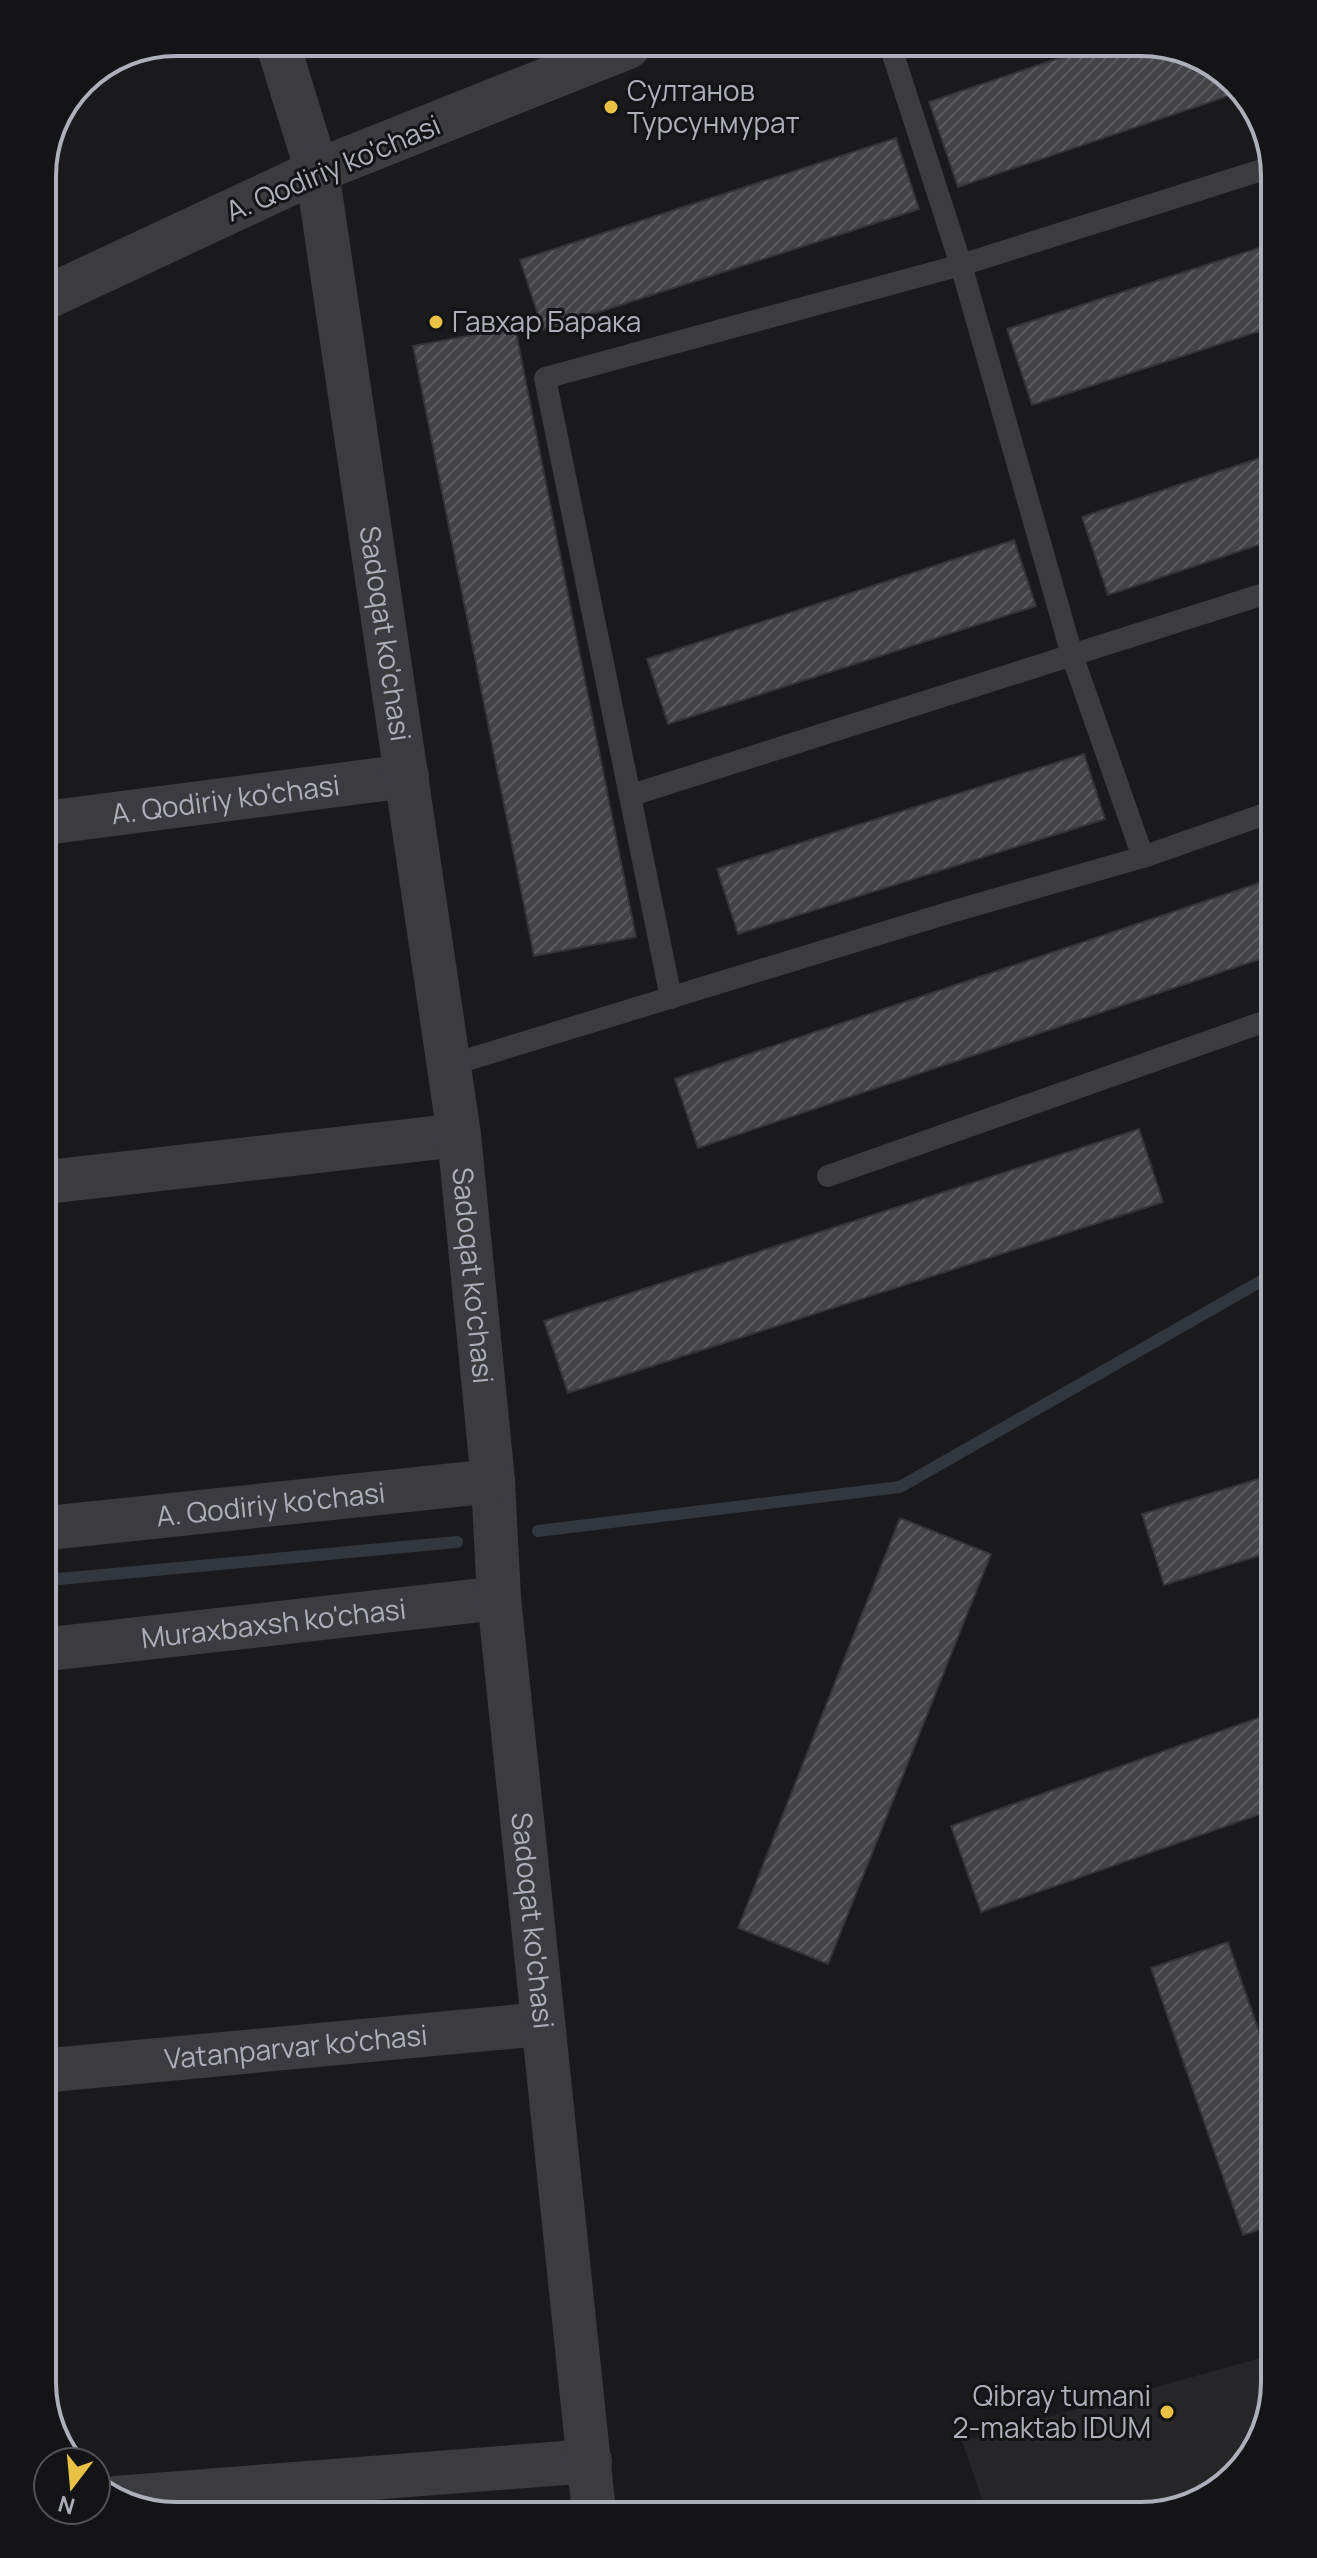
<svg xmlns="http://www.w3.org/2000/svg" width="1317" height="2558" viewBox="0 0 1317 2558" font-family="Manrope,sans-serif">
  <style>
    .built { fill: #262528 }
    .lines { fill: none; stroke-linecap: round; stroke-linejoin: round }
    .stream { stroke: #30373f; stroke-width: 12 }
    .building { fill: url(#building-hatch); stroke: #343337; stroke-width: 2 }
    .service { stroke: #3b3b40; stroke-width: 22 }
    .minor { stroke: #3b3b40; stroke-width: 44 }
    .tertiary { stroke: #3b3b40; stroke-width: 44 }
    .poi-dot { fill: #e9c144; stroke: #141416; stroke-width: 3 }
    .labels { text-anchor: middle; stroke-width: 6; stroke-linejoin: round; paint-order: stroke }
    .poi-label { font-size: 28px; fill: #adafba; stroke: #141416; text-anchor: start }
    .street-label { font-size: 28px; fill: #adafba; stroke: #141416 }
    .rim { fill: none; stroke: #adafba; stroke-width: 4 }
  </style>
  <defs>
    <pattern id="building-hatch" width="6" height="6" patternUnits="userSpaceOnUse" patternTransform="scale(2)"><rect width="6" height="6" fill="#444448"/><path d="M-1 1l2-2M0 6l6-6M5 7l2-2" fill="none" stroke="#5c5c60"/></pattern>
  </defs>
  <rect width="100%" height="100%" fill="#1a191b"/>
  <path class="built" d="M1275 2354V2382L1252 2457 1192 2506 985 2508 962 2441Z"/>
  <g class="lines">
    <path class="stream" d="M538 1531 900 1487 1270 1276
      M48 1580 457 1542"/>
  </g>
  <path class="building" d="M1150 42 1222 70 1240 92 958 187 929 102 1104 43Z
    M896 138 919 209 543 330 520 260Z
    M1265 246 1266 329 1032 405 1007 329Z
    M515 327 636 937 534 956 413 346Z
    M1266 456 1267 542 1108 595 1082 517Z
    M1014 540 1036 606 668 724 647 659Z
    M1084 754 1105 819 738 934 717 869Z
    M1268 880 1269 956 698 1148 675 1079Z
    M1139 1129 1163 1202 568 1393 544 1321Z
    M1271 1475V1552L1164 1585 1142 1514Z
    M900 1518 991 1554 828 1964 738 1928Z
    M1272 1713V1810L981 1912 951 1826Z
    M1228 1942 1274 2075V2225L1243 2235 1151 1968Z"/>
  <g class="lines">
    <path class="service" d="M890 45 961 265 1072 655 1143 857
      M632 795 1267 593
      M671 998 545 378 961 265 1265 169
      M450 1065 951 912 1143 857 1268 813
      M828 1176 1269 1020"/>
    <g class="minor">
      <path d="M280 51 317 171 628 47"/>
      <path id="s1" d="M45 823 407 776"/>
      <path d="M47 1182 459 1135"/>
      <path id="s2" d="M49 1649 499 1598"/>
      <path id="s3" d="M51 2070 542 2024"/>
      <path d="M115 2498 590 2461"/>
    </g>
    <g class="tertiary">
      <path id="s4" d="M43 299 317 171 459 1135 493 1481 499 1598 594 2512"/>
      <path id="s5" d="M48 1528 493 1481"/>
    </g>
  </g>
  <g class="poi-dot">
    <circle cx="611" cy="107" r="8"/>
    <circle cx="436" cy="322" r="8"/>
    <circle cx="1167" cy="2412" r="8"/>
  </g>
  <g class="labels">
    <g class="poi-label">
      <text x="627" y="101">Султанов<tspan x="627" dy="32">Турсунмурат</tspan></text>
      <text x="452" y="332">Гавхар Барака</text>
      <text x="1151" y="2406" text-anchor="end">Qibray tumani<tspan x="1151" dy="32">2-maktab IDUM</tspan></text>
    </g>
    <g class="street-label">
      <text transform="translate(333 168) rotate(-23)" y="10">A. Qodiriy ko'chasi</text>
      <text dy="10" stroke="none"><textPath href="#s4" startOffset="770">Sadoqat ko'chasi</textPath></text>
      <text dy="10" stroke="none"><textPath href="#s1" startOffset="182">A. Qodiriy ko'chasi</textPath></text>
      <text dy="10" stroke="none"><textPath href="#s4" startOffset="1418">Sadoqat ko'chasi</textPath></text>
      <text dy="10" stroke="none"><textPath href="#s5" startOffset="224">A. Qodiriy ko'chasi</textPath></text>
      <text dy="10" stroke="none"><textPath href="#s2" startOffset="226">Muraxbaxsh ko'chasi</textPath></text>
      <text dy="10" stroke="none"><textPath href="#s4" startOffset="2066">Sadoqat ko'chasi</textPath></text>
      <text dy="10" stroke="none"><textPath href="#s3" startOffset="246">Vatanparvar ko'chasi</textPath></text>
    </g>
  </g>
  <path d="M0 0H1317V2558H0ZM176 56H1141A120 120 0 0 1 1261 176V2382A120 120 0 0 1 1141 2502H176A120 120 0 0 1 56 2382V176A120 120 0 0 1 176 56Z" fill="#141416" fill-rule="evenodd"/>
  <path class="rim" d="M176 56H1141A120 120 0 0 1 1261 176V2382A120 120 0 0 1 1141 2502H176A120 120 0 0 1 56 2382V176A120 120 0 0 1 176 56Z"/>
  <g transform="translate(72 2486) rotate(196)"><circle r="38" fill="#141416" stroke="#515258" stroke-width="2"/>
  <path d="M0-6L14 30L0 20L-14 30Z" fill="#e9c144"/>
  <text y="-12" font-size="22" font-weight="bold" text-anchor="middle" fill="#adafba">N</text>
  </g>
</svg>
